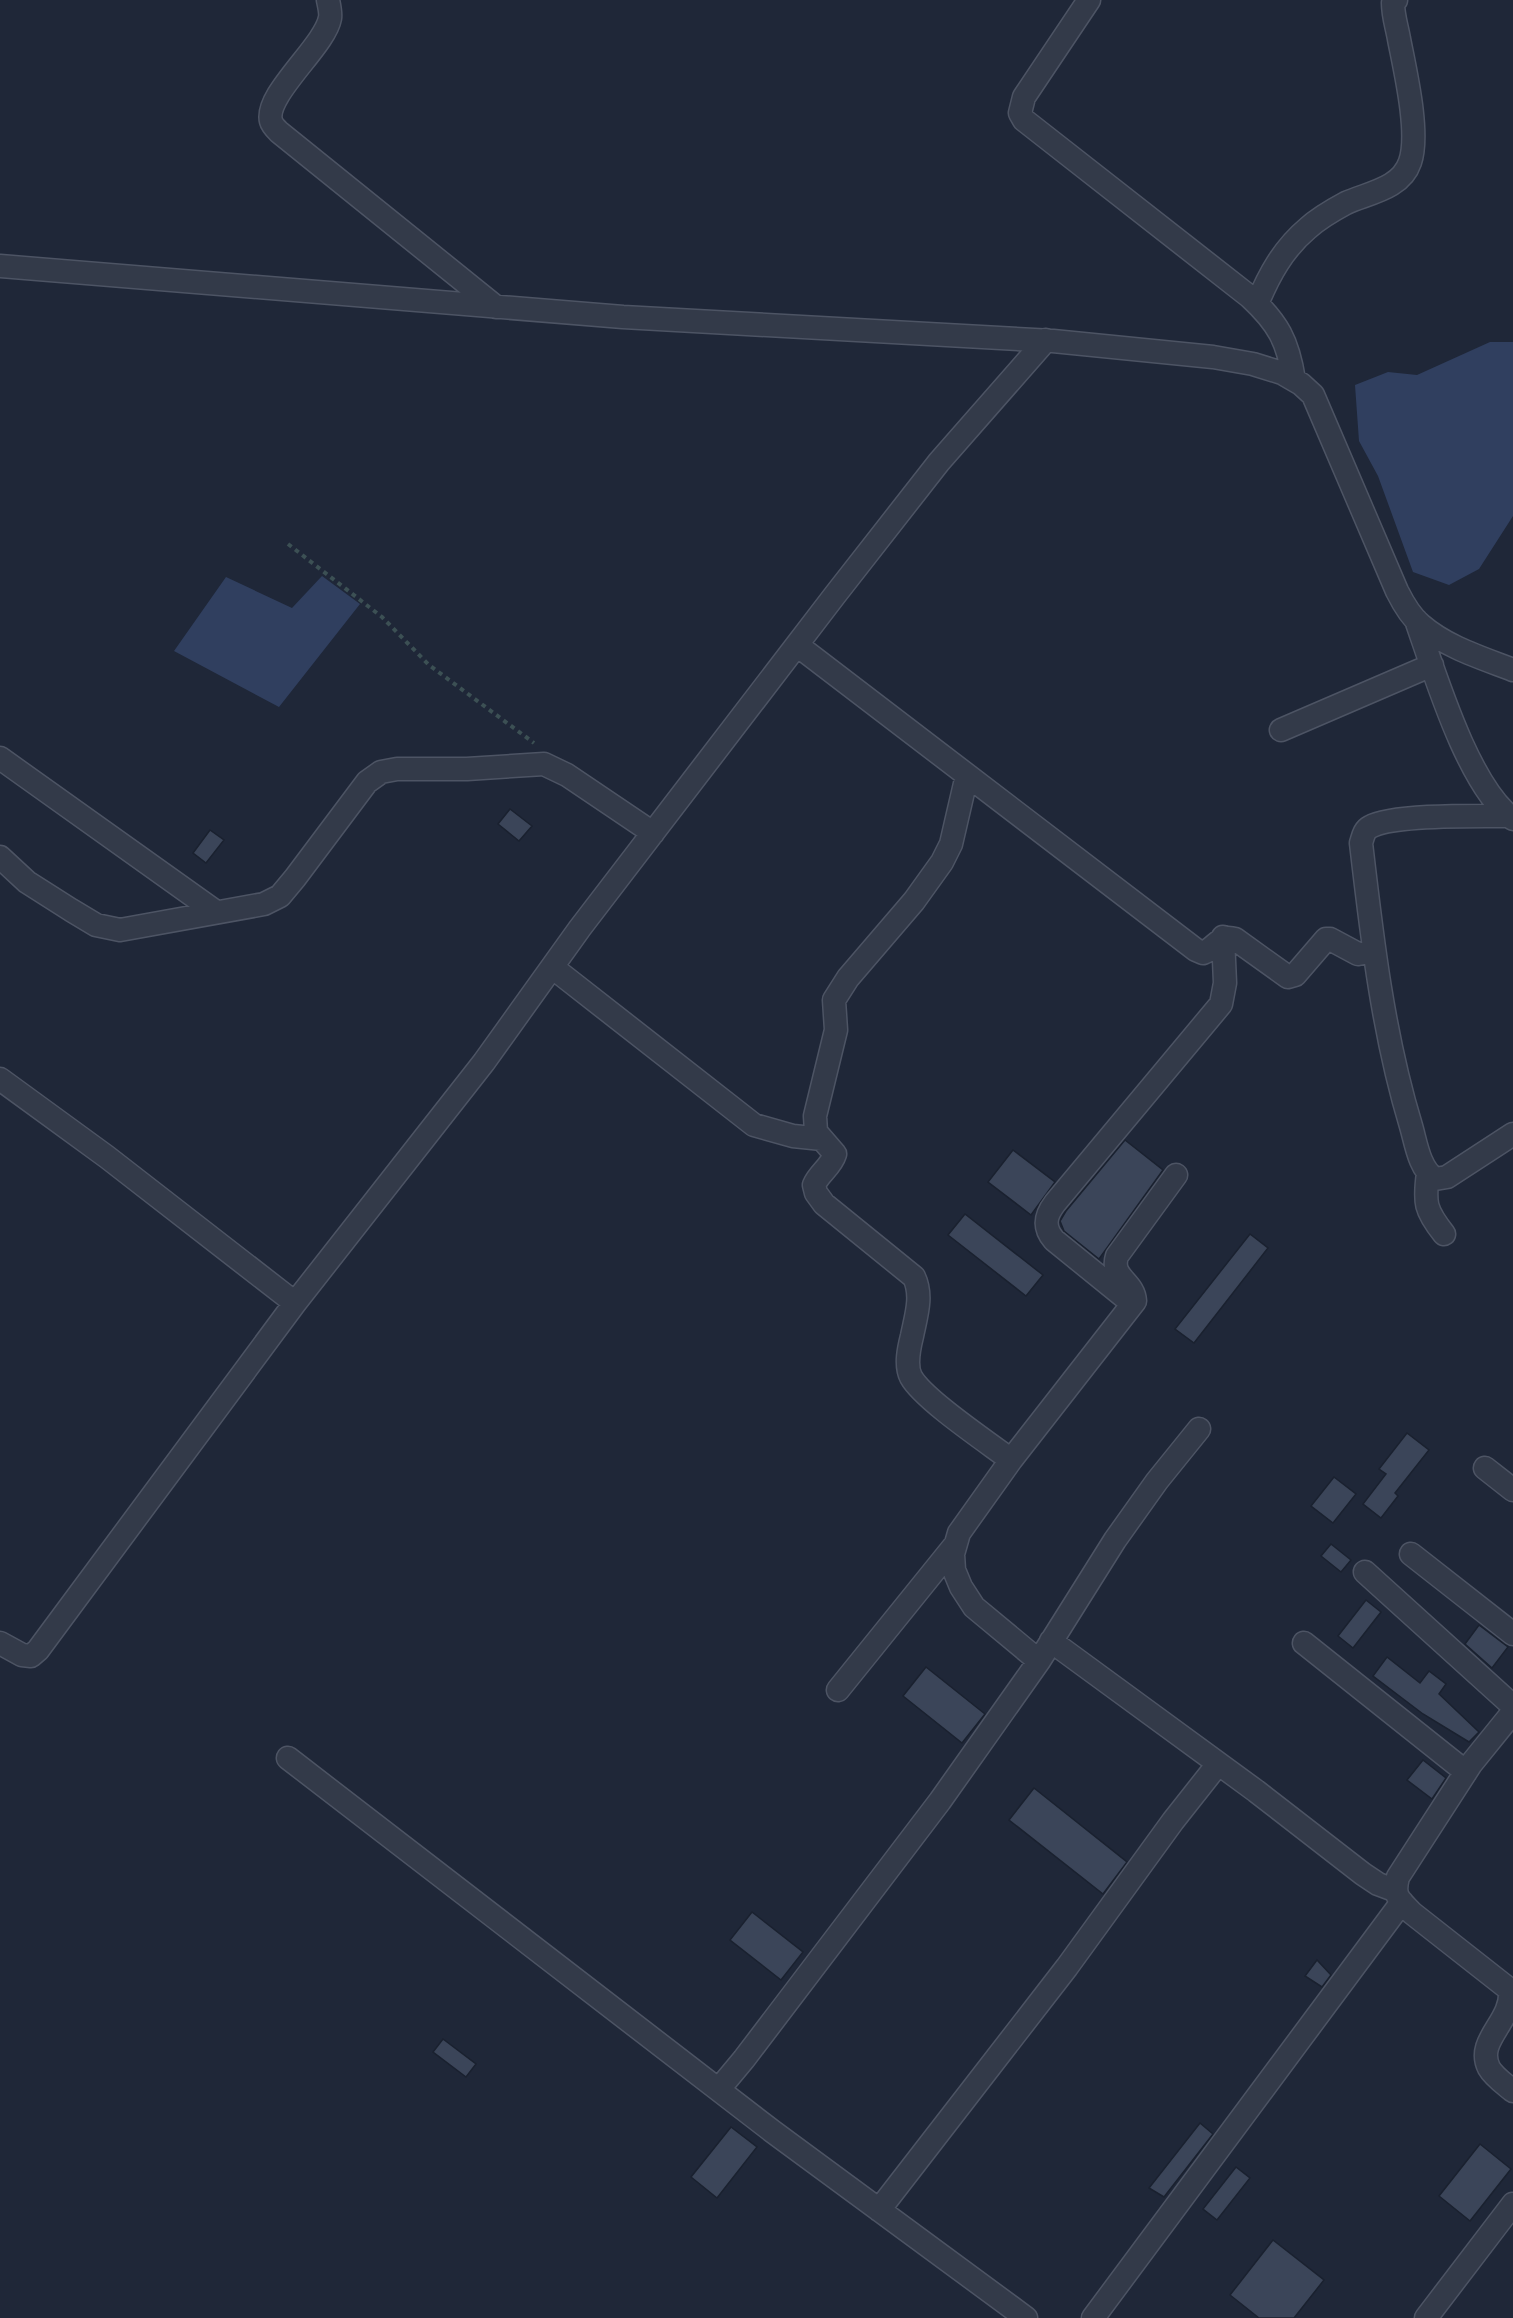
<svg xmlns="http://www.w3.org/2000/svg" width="1513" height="2318" viewBox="0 0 1513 2318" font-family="Figtree,sans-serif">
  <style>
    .water { fill: #303f5f }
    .building { fill: #3b4559; stroke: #1a212f; stroke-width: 1.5 }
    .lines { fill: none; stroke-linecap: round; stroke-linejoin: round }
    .minor-casing { stroke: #4d5464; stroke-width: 25 }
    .path { stroke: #3c5054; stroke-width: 4; stroke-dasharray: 4.5 4.5; stroke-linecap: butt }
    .minor { stroke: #333a49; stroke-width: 22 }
  </style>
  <rect width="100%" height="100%" fill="#1f2738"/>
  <path class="water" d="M1490 342H1513V516L1479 569 1449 585 1413 572 1378 476 1359 441 1355 385 1388 372 1417 375Z
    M322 576 360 604 279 707 174 651 226 577 292 608Z"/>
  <path class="building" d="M510 809 532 826 519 841 498 824Z
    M210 830 224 840 206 863 193 853Z
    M1125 1140 1163 1170 1099 1259 1064 1231 1060 1221 1066 1211Z
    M1013 1150 1055 1182 1031 1215 988 1182Z
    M965 1214 1043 1275 1026 1296 948 1235Z
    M1250 1234 1268 1248 1194 1343 1175 1329Z
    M1407 1433 1429 1450 1395 1493 1398 1496 1381 1518 1363 1504 1386 1474 1379 1469Z
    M1334 1477 1356 1494 1333 1523 1311 1506Z
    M1331 1544 1351 1560 1341 1572 1321 1556Z
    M1366 1600 1381 1612 1353 1648 1338 1636Z
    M1479 1625 1508 1647 1492 1668 1465 1644Z
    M1387 1657 1420 1683 1429 1671 1446 1684 1439 1694 1479 1732 1469 1742 1423 1714 1373 1676Z
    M926 1667 985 1714 962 1743 903 1696Z
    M1423 1760 1446 1778 1432 1799 1407 1780Z
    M1034 1788 1127 1862 1103 1894 1009 1820Z
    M752 1912 803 1952 781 1980 730 1940Z
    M1317 1960 1331 1975 1322 1987 1305 1976Z
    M443 2039 476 2064 466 2077 433 2052Z
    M1200 2123 1213 2134 1164 2197 1149 2188Z
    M731 2127 757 2147 717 2198 691 2177Z
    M1480 2144 1511 2169 1470 2221 1439 2196Z
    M1236 2167 1250 2178 1217 2220 1203 2209Z
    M1273 2240 1324 2280 1294 2318H1259L1230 2295Z"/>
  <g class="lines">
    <g class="minor-casing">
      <path id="minor" d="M328 0C329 5 331 13 330 18 325 46 264 95 271 121 272 125 276 129 279 132L496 307
        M1089 0 1024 97 1020 113 1024 120 1250 297C1278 323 1288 341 1294 380
        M0 266 623 317 1053 341 1213 357 1253 364 1282 373 1301 384 1313 395 1397 591C1403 603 1410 616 1421 625 1446 647 1482 658 1513 670
        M1257 304C1269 275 1283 249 1308 228 1319 218 1333 210 1346 203 1368 193 1401 189 1410 162 1420 133 1405 70 1399 39 1397 27 1393 16 1393 3L1396 0
        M1416 620C1435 674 1468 786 1513 819
        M797 645 1196 950 1203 953C1216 948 1219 934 1235 939L1288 977 1295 975 1326 939H1330L1358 954 1374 951
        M1281 730 1432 665
        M0 758 216 912
        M967 775 951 844 942 862 914 901 848 978 834 1000 836 1030 815 1116 816 1132 835 1154C831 1167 819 1173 814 1185L816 1193 824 1204 914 1277C923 1296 916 1316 912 1336 909 1348 905 1365 911 1377 923 1399 987 1442 1011 1460
        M1508 816C1479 816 1392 814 1370 827 1364 830 1363 837 1361 843 1372 938 1383 1034 1411 1126 1416 1143 1419 1168 1435 1179L1447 1177 1513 1134
        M0 857 27 882 71 910 96 925 120 930 264 904 280 896 295 878 367 782 381 772 397 769H467L544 764 567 775 653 833
        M552 967 754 1125 793 1136 822 1139
        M0 1079 107 1157 295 1303
        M1428 1173C1424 1203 1425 1210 1444 1234
        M1128 1300 1054 1240C1043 1227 1045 1216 1055 1203L1221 1004 1225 983 1223 937
        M1485 1468 1513 1490
        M1411 1554 1513 1634
        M1365 1572 1513 1706
        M1051 1641 1256 1791 1363 1874 1378 1884 1394 1890
        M0 1643 22 1655 31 1656 38 1650 295 1303 484 1062 580 928 835 595 939 462 1046 340
        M1304 1643 1466 1772
        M1039 1661 974 1607 961 1587 954 1570 953 1554 959 1533 1011 1460 1135 1301C1134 1281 1110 1278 1117 1256L1176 1175
        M838 1690 955 1545
        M1513 1712 1471 1764 1398 1877C1393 1897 1399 1899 1412 1913L1510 1990C1513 2022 1475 2040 1489 2068 1494 2077 1506 2085 1513 2091
        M288 1758 772 2131 1026 2318
        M719 2089 744 2059 940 1801 1039 1661 1115 1540 1157 1481 1199 1429
        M879 2210 1067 1967 1173 1821 1218 1764
        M1093 2318 1402 1902
        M1426 2318 1513 2204"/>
    </g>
    <path class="path" d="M288 544 382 617 429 665 534 743"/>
    <use href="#minor" class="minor"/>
  </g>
</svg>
